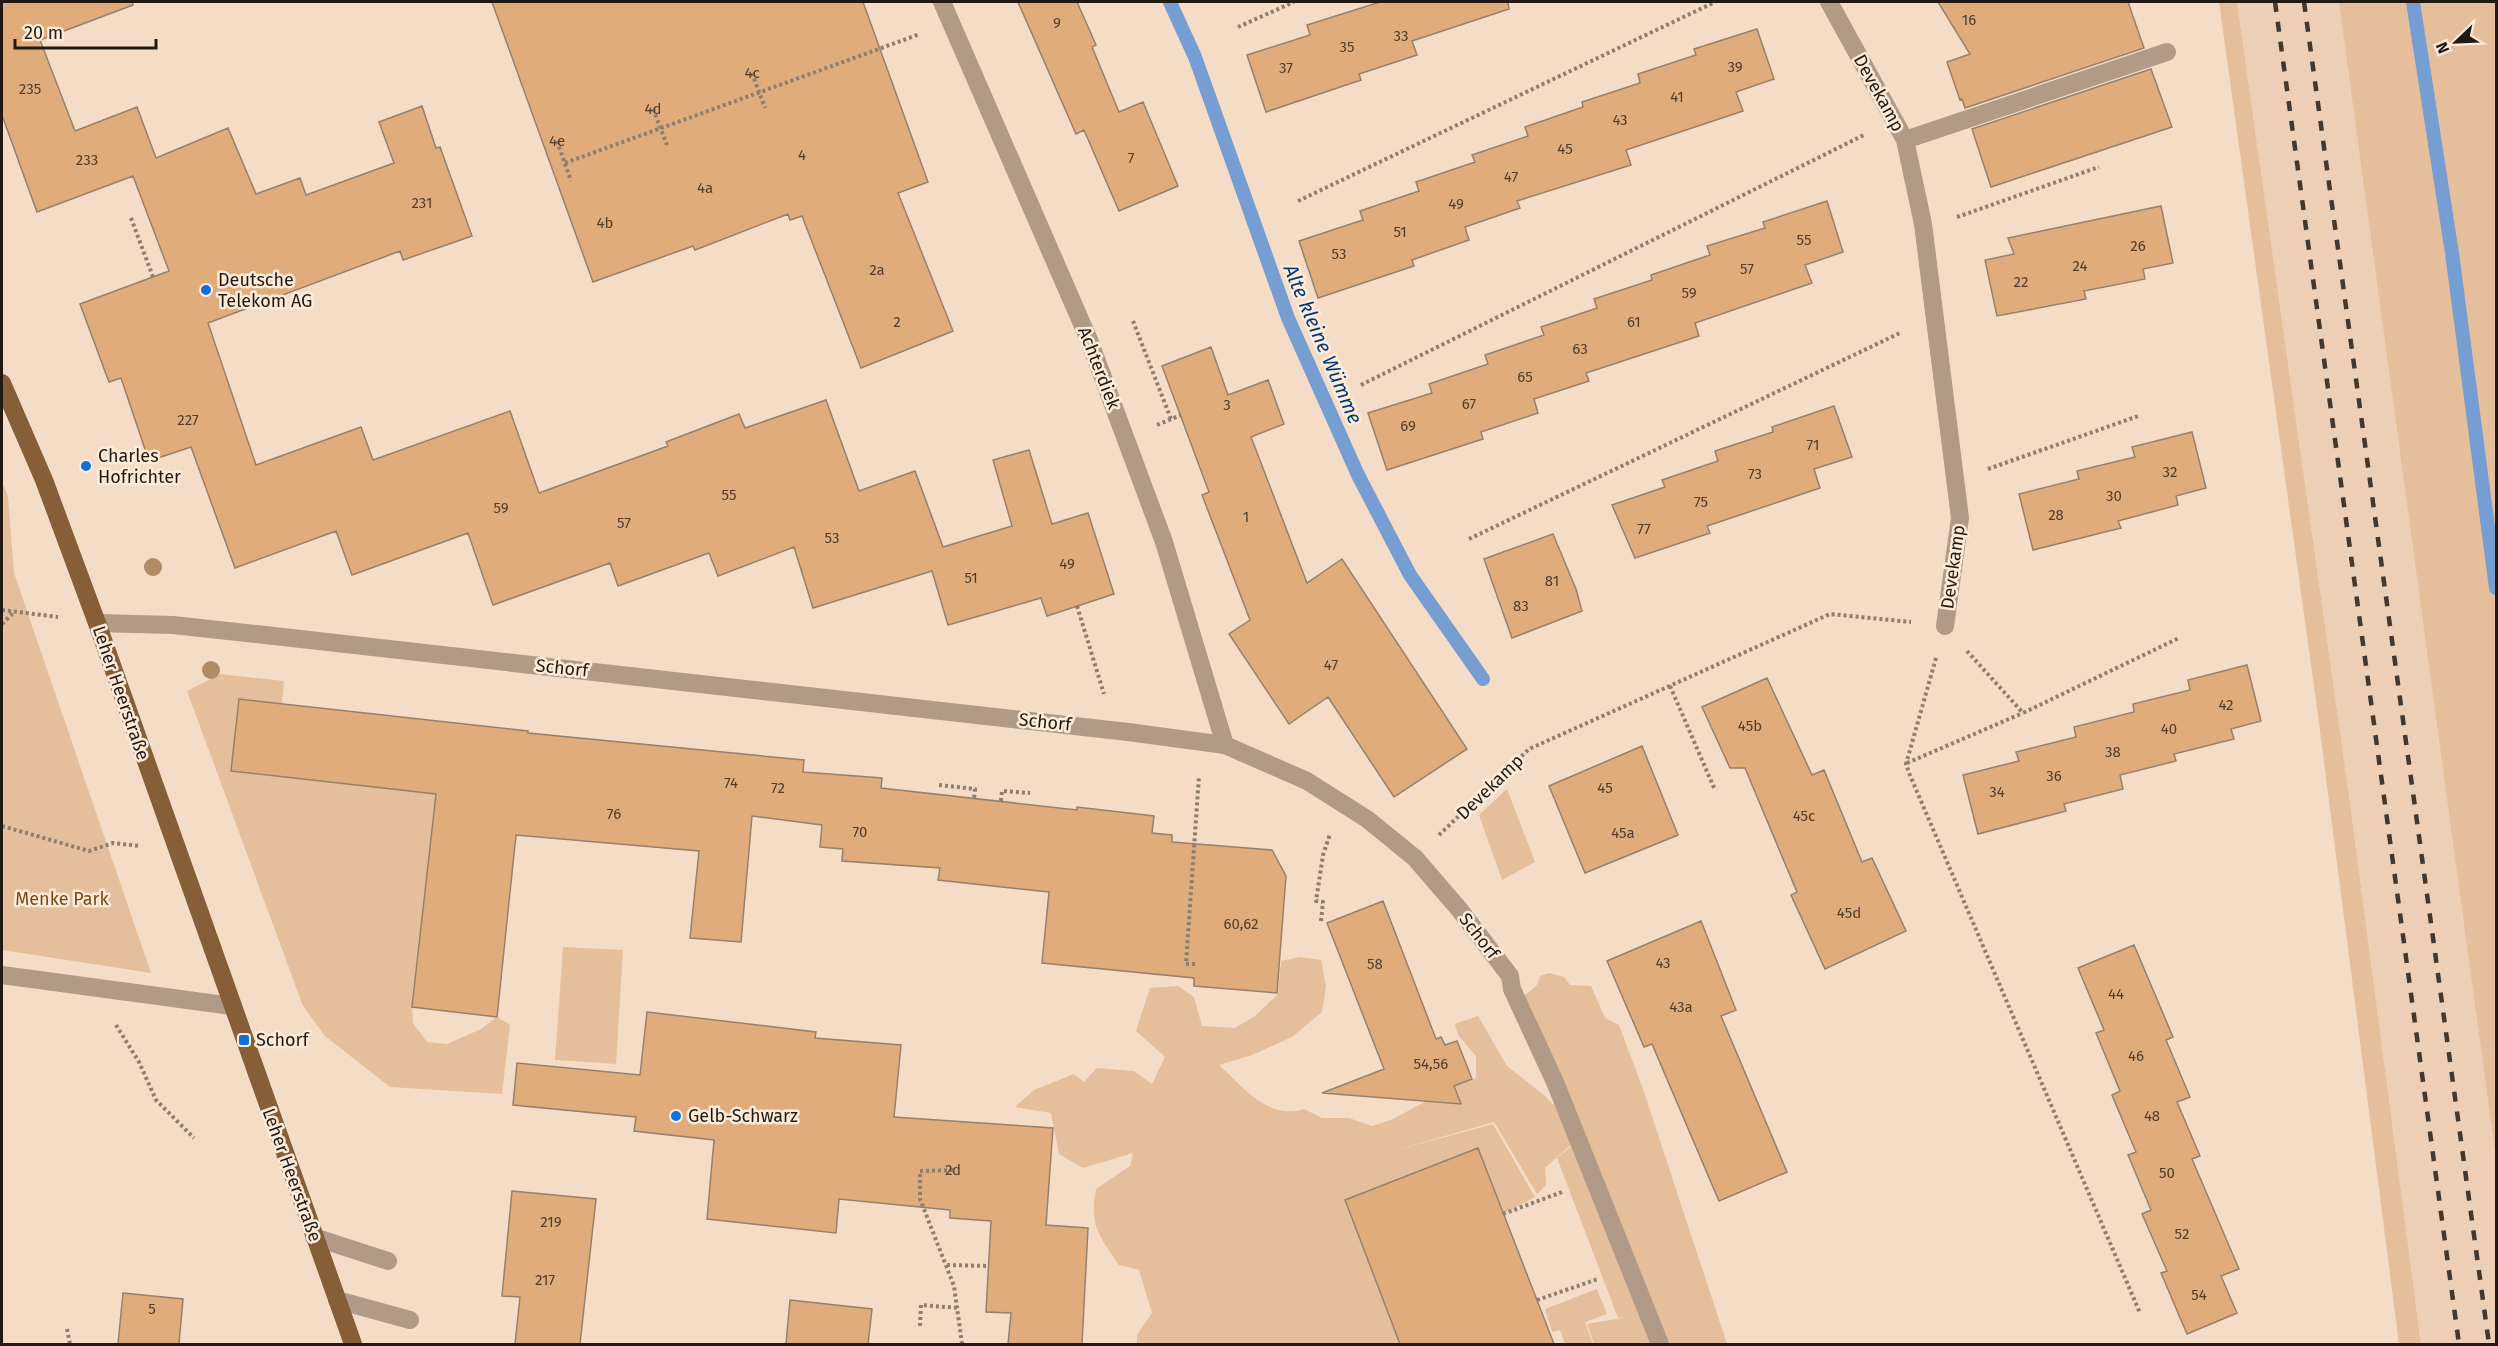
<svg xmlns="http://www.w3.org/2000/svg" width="2498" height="1346" viewBox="0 0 2498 1346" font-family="'Fira Sans',sans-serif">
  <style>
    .built { fill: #edcfb5 }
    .green { fill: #e5bf9c }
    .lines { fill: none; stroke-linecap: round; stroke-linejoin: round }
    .stream { stroke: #779ed2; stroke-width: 14 }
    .building { fill: #e0ac7c; stroke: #96816d; stroke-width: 1.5 }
    .path { stroke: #8e7e6f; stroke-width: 4; stroke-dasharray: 3 3; stroke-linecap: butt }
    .minor { stroke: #b19a86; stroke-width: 18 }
    .major { stroke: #865e38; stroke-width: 18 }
    .rail { stroke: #42382e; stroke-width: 4.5; stroke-dasharray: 10 10; stroke-linecap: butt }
    .tree { fill: #b18b63 }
    .poi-dot { fill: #0d71d9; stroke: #feebda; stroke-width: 2 }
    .labels { text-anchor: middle; stroke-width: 5; stroke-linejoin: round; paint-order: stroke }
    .number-label { font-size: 15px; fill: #523e2c }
    .street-label { font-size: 18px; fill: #221a12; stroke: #feebda }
    .poi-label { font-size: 18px; fill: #221a12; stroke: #feebda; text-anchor: start }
    .park-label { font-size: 18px; fill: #7a4911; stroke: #feebda }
    .water-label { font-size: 20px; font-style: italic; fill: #003976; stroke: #feebda }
  </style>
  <rect width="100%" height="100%" fill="#f4dcc7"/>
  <path class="built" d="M2237 2H2341L2496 1160V1344H2421L2350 803Z"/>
  <path class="green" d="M2219 2H2237L2350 803 2421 1344H2399L2317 708Z
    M2339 2H2496V1160Z
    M2 482 8 496 14 573 151 973 2 950Z
    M220 674 284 681 282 704 239 700 231 771 436 794 412 1007 413 1023 427 1042 447 1044 481 1029 497 1017 510 1025 502 1094 390 1087 325 1036 303 1006 187 691Z
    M1507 789 1535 862 1502 880 1479 815Z
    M563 947 623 950 616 1064 555 1060Z
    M1299 957 1321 960 1326 986 1322 1012 1292 1037 1252 1055 1219 1065C1243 1087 1269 1121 1304 1109L1322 1118H1349L1372 1126 1391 1120 1423 1103 1430 1096 1476 1078V1056L1458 1035 1455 1024 1478 1016 1507 1066 1545 1096 1561 1112 1573 1143 1545 1168 1546 1185 1537 1194 1494 1122 1393 1151 1493 1124 1535 1197 1503 1214 1478 1148 1345 1200 1400 1344H1137V1335L1152 1313 1139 1270 1119 1265C1099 1235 1089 1226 1096 1189L1130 1166 1133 1153 1083 1168 1059 1154 1051 1113 1015 1107 1034 1090 1074 1074 1084 1082 1097 1068 1134 1071 1152 1084 1165 1057 1136 1031 1150 988 1178 986 1194 997 1202 1026 1235 1028 1255 1016 1278 994 1281 961Z
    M1549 973 1564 977 1570 985 1591 986 1605 1018 1619 1025 1644 1092 1727 1344H1663L1524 996 1537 985 1540 976Z
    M1574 1144 1655 1344H1594L1587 1324 1628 1317 1618 1318 1557 1158Z
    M1597 1289 1607 1314 1585 1322 1593 1344H1565L1560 1330 1552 1332 1545 1309Z"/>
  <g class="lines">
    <path class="stream" d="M1170 2 1195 57 1288 318 1358 475 1410 575 1483 679
      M2413 2 2452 253 2496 588"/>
  </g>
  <path class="building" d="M2 2H132L133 5 40 40 75 131 137 107 156 158 228 128 256 194 300 178 306 195 394 163 379 122 422 106 436 148 440 147 472 236 403 260 400 251 208 323 256 465 361 427 373 460 510 411 539 493 668 446 666 442 739 414 745 428 826 400 859 491 915 471 943 547 1012 526 993 460 1029 450 1052 524 1088 513 1114 594 1047 616 1041 598 948 625 932 571 813 608 794 547 718 576 709 553 618 586 610 563 493 605 468 533 352 575 336 531 235 568 191 447 149 461 121 378 109 382 80 304 169 271 133 176 37 212 2 115Z
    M492 2H863L928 182 898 193 953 331 861 368 802 216 790 220 788 214 695 250 693 246 593 282Z
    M1018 2H1077L1096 45 1092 47 1119 112 1143 102 1178 186 1119 211 1084 130 1076 134Z
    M1380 2H1508L1509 9 1412 41 1417 55 1359 74 1361 80 1266 112 1247 55 1310 35 1307 25Z
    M1938 2H2128L2144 48 1965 108 1962 99 1960 100 1947 62 1970 54Z
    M1757 29 1774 79 1736 92 1743 111 1626 150 1631 165 1517 201 1520 208 1465 227 1469 240 1412 260 1414 266 1318 298 1299 241 1363 220 1360 211 1419 191 1416 182 1475 162 1472 155 1528 136 1525 127 1583 107 1582 102 1640 83 1638 74 1696 55 1694 49Z
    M2151 69 2172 127 1991 187 1972 129Z
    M1827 201 1843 252 1805 265 1812 283 1695 323 1699 336 1586 373 1589 381 1534 399 1538 413 1481 432 1483 439 1387 470 1368 413 1432 393 1429 384 1488 364 1485 355 1544 335 1541 327 1597 308 1594 299 1652 280 1651 275 1710 255 1707 246 1765 228 1763 222Z
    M2161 206 2173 263 2143 269 2145 279 2084 291 2086 299 1997 316 1985 260 2014 254 2008 238Z
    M1211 347 1228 395 1268 380 1284 424 1251 437 1307 583 1342 559 1467 749 1394 797 1328 697 1289 724 1229 634 1250 620 1202 495 1209 492 1162 366Z
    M1834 406 1852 457 1814 469 1820 488 1707 526 1710 533 1635 558 1612 505 1665 487 1662 480 1718 461 1715 451 1773 432 1772 427Z
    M2192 432 2206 488 2176 496 2178 505 2118 521 2121 528 2033 550 2019 494 2079 479 2077 471 2135 457 2132 447Z
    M1553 534 1576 589 1582 611 1512 638 1484 559Z
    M2247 665 2261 721 2231 729 2234 739 2174 754 2176 761 2120 775 2123 789 2064 804 2066 811 1978 834 1963 775 2019 761 2016 752 2076 737 2074 727 2134 712 2133 704 2190 690 2188 680Z
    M1767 678 1812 775 1824 770 1862 862 1872 858 1906 931 1825 969 1791 895 1797 892 1745 768H1730L1702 707Z
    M239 699 528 731V733L804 760 803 772 882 778 881 788 1077 810V807L1154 816 1152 833 1172 835V842L1272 850 1286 876 1277 993 1194 986V978L1042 963 1049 892 938 880 940 868 842 861 843 849 820 847 822 825 752 816 741 942 690 938 699 851 516 835 497 1017 412 1007 436 794 231 771Z
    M1642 746 1678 835 1585 873 1549 786Z
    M1383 901 1436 1039 1441 1037 1445 1045 1457 1041 1472 1079 1454 1086 1461 1104 1322 1093 1384 1069 1327 923Z
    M1701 921 1736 1010 1721 1016 1787 1172 1719 1201 1652 1044 1644 1047 1607 961Z
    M2134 945 2173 1037 2166 1040 2190 1097 2177 1102 2200 1156 2192 1159 2239 1269 2221 1276 2237 1313 2187 1334 2161 1273 2167 1271 2142 1214 2151 1210 2128 1155 2136 1152 2112 1095 2120 1091 2096 1033 2104 1030 2078 968Z
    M647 1012 816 1032 815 1038 901 1045 894 1117 1053 1128 1046 1225 1088 1228 1082 1344H1008L1011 1313 986 1312 991 1221 950 1218V1210L839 1199 836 1233 707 1219 714 1140 634 1131 636 1117 513 1105 517 1063 640 1075Z
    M1478 1148 1554 1344H1400L1345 1200Z
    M512 1191 596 1199 580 1344H515L520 1297 502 1296Z
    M123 1293 183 1299 179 1344H118Z
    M790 1300 872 1309 868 1344H786Z"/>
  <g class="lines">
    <path class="path" d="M1238 27 1294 2
      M752 73 765 108
      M653 109 667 145
      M557 141 571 181
      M565 163 920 34
      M1298 201 1715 2
      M1957 217 2099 167
      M131 218 153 277
      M1133 321 1171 419
      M1361 385 1864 135
      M1157 425 1181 415
      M1988 469 2138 416
      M1469 539 1902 332
      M1077 606 1104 694
      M2 610 58 617
      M2 624 15 611
      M1967 651 2023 713 2179 638
      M1936 658 1906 764 1909 773 2140 1313
      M1670 686 1715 790
      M1907 763 2023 713
      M939 785 975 789 974 799
      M1001 801 1002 791 1030 793
      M2 826 89 851 113 843 140 846
      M1439 835 1529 749 1830 614 1911 622
      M1321 921 1323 902 1316 901 1323 855 1330 834
      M1195 964H1186L1199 776
      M116 1025 139 1062 156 1100 194 1138
      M953 1170 920 1171V1199L954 1286 962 1344
      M1503 1214 1562 1192
      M947 1265 989 1266
      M1537 1300 1598 1279
      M920 1326 921 1305 959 1308
      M67 1329 70 1344"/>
    <path class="minor" d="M942 2 1089 340 1164 542 1225 745
      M1829 2 1905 140 1923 224 1960 518 1945 626
      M1905 140 2167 52
      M97 623 173 625 256 634 1128 732 1225 745 1307 781 1367 819 1415 858 1459 909 1510 976 1512 989 1555 1082 1660 1344
      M2 975 232 1006
      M314 1237 388 1261
      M337 1300 410 1320"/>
    <path class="major" d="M2 383 44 480 97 623 353 1344"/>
    <path class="rail" d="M2275 2 2459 1344
      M2304 2 2489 1344"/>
  </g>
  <g class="tree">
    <circle cx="153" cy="567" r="9"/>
    <circle cx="211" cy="670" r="9"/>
  </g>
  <g class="poi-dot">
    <circle cx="206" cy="290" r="6"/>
    <circle cx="86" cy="466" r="6"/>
    <rect x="238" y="1034" width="12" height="12" rx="3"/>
    <circle cx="676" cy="1116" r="6"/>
  </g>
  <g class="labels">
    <g class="number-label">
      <text x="1969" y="25">16</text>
      <text x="1057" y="28">9</text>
      <text x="1401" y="41">33</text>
      <text x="1347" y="52">35</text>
      <text x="1735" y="72">39</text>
      <text x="1286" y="73">37</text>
      <text x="752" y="78">4c</text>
      <text x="30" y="94">235</text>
      <text x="1677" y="102">41</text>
      <text x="653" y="114">4d</text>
      <text x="1620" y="125">43</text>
      <text x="557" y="146">4e</text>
      <text x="1565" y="154">45</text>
      <text x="802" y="160">4</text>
      <text x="1131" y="163">7</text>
      <text x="87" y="165">233</text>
      <text x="1511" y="182">47</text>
      <text x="705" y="193">4a</text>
      <text x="422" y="208">231</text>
      <text x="1456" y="209">49</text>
      <text x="605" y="228">4b</text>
      <text x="1400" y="237">51</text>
      <text x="1804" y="245">55</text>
      <text x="2138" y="251">26</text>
      <text x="1339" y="259">53</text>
      <text x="2080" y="271">24</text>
      <text x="1747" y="274">57</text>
      <text x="877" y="275">2a</text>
      <text x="2021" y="287">22</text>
      <text x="1689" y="298">59</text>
      <text x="897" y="327">2</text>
      <text x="1634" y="327">61</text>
      <text x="1580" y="354">63</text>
      <text x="1525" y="382">65</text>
      <text x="1469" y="409">67</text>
      <text x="1227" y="410">3</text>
      <text x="188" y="425">227</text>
      <text x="1408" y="431">69</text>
      <text x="1813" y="450">71</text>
      <text x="2170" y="477">32</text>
      <text x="1755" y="479">73</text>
      <text x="729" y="500">55</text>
      <text x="2114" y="501">30</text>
      <text x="1701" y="507">75</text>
      <text x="501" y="513">59</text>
      <text x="2056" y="520">28</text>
      <text x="1246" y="522">1</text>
      <text x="624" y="528">57</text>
      <text x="1644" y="534">77</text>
      <text x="832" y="543">53</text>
      <text x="1067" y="569">49</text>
      <text x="971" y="583">51</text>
      <text x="1552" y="586">81</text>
      <text x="1521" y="611">83</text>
      <text x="1331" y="670">47</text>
      <text x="2226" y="710">42</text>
      <text x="1750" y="731">45b</text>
      <text x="2169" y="734">40</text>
      <text x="2113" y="757">38</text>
      <text x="2054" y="781">36</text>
      <text x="731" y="788">74</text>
      <text x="778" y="793">72</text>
      <text x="1605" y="793">45</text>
      <text x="1997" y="797">34</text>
      <text x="614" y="819">76</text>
      <text x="1804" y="821">45c</text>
      <text x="860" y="837">70</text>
      <text x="1623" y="838">45a</text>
      <text x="1849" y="918">45d</text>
      <text x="1241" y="929">60,62</text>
      <text x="1663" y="968">43</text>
      <text x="1375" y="969">58</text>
      <text x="2116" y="999">44</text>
      <text x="1681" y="1012">43a</text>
      <text x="2136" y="1061">46</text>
      <text x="1431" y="1069">54,56</text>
      <text x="2152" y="1121">48</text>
      <text x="953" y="1175">2d</text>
      <text x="2167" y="1178">50</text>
      <text x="551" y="1227">219</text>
      <text x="2182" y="1239">52</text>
      <text x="545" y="1285">217</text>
      <text x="2199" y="1300">54</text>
      <text x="152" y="1314">5</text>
    </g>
    <g class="street-label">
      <text transform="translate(1879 93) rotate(61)" y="6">Devekamp</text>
      <text transform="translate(1099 368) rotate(69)" y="6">Achterdiek</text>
      <text transform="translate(1953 567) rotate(-82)" y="6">Devekamp</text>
      <text transform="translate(562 668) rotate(6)" y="6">Schorf</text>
      <text transform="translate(121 693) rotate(71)" y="6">Leher Heerstraße</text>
      <text transform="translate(1045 722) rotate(6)" y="6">Schorf</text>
      <text transform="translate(1490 787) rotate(-44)" y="6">Devekamp</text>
      <text transform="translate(1479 936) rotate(52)" y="6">Schorf</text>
      <text transform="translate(292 1175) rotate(70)" y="6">Leher Heerstraße</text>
    </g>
    <g class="poi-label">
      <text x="218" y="286">Deutsche<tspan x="218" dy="21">Telekom AG</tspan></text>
      <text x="98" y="462">Charles<tspan x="98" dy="21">Hofrichter</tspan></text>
      <text x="256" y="1046">Schorf</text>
      <text x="688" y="1122">Gelb-Schwarz</text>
    </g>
    <g class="park-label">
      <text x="62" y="905">Menke Park</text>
    </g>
    <g class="water-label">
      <text transform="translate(1323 344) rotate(67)" y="7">Alte kleine Wümme</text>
    </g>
  </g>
  <rect width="2498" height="1346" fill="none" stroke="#221a12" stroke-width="6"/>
  <g transform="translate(2456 42) rotate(247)" stroke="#feebda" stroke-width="4.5" paint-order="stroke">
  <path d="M0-4.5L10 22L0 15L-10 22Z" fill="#221a12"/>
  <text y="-9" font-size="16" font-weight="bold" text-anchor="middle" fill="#221a12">N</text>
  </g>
  <path d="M15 39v9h141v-9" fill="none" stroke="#221a12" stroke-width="3"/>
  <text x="24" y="39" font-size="18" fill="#221a12" stroke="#feebda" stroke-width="4.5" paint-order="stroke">20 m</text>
</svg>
